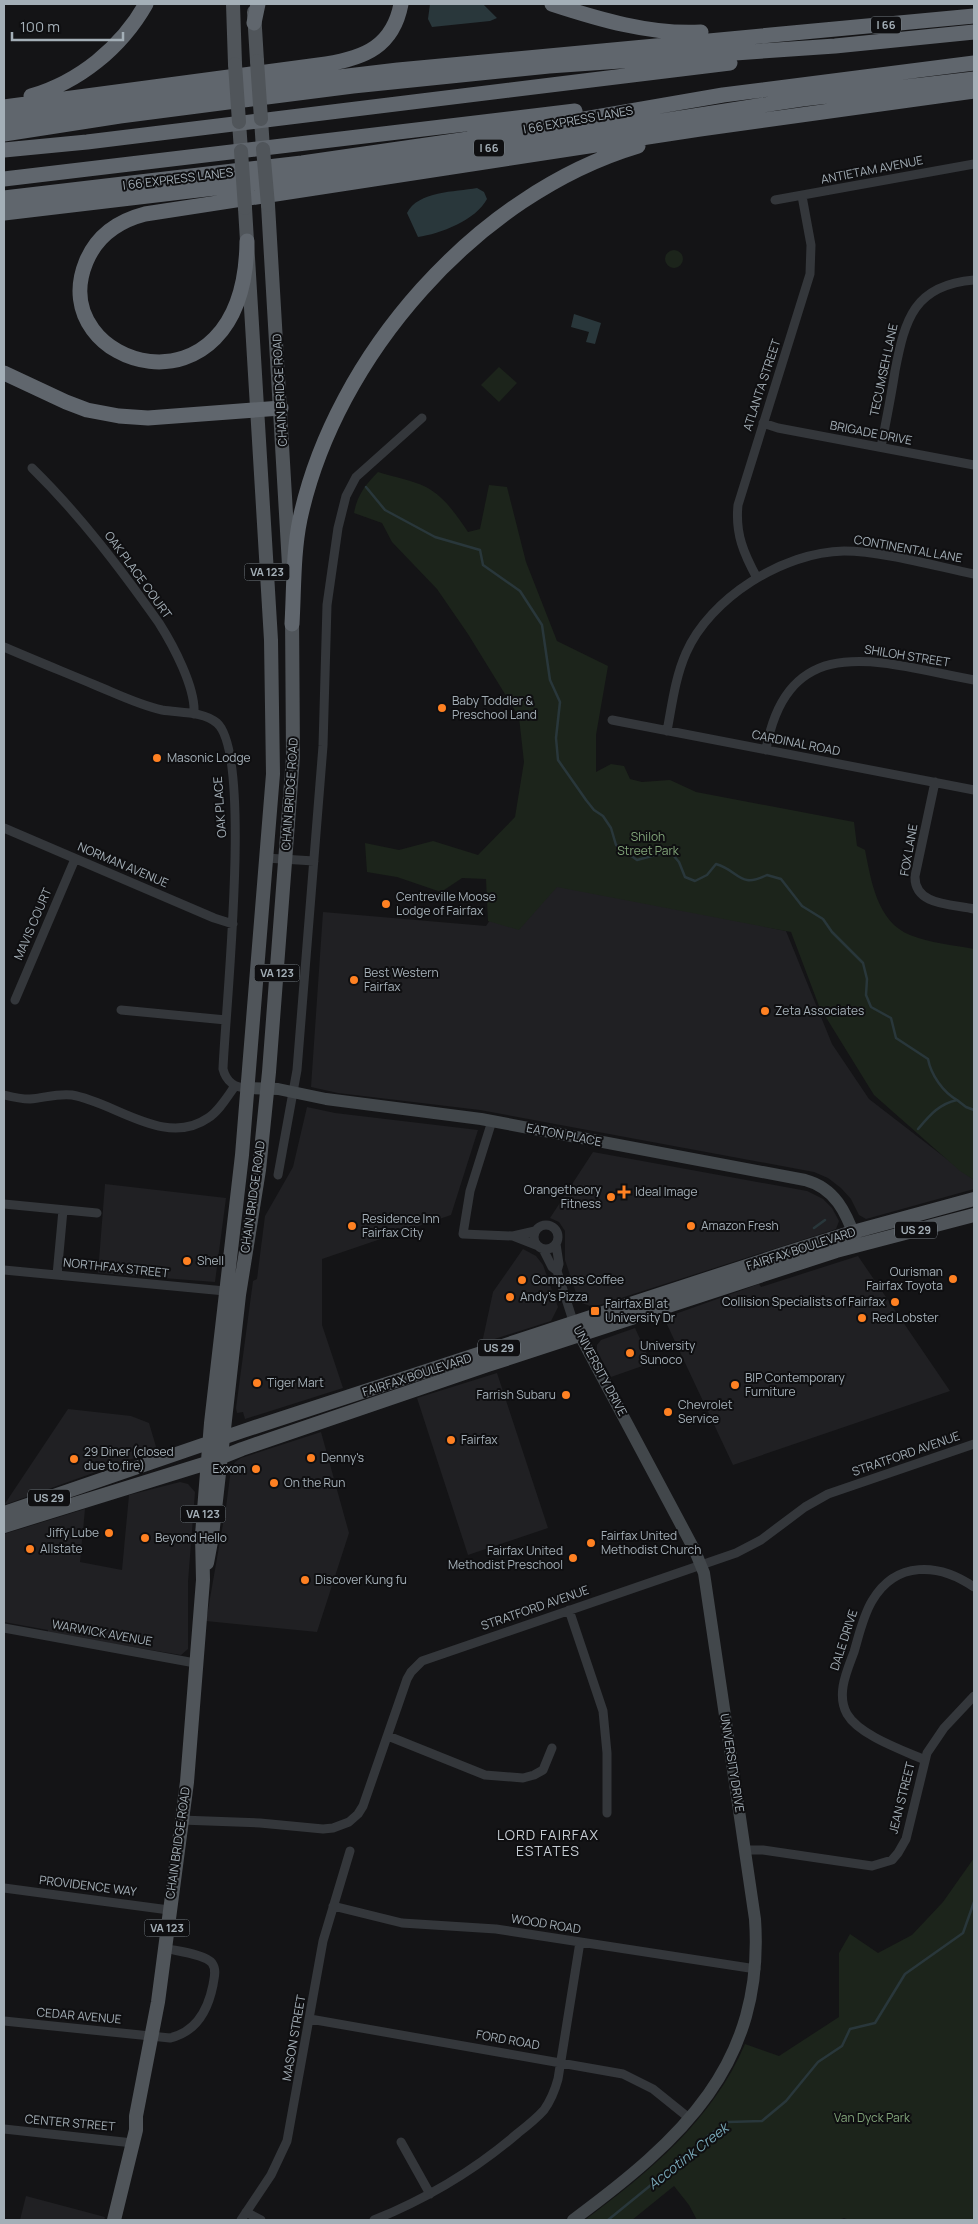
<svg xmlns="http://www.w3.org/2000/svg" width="978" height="2224" viewBox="0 0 978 2224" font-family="Manrope,sans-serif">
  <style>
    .built { fill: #202023 }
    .green { fill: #1c241b }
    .water { fill: #29373b }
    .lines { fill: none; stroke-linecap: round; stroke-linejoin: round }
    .stream { stroke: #29373b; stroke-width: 2.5 }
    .street { stroke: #34373b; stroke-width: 9 }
    .secondary { stroke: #42474b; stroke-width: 12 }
    .primary { stroke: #50555a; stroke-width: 14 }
    .highway { stroke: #60666d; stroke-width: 15 }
    .primary-bridge { stroke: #50555a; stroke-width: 14 }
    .poi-dot { fill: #ff8122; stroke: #0f0f11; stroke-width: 2 }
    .labels { text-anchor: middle; stroke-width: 4; stroke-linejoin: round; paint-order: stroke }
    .shield { fill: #0f0f11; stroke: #777f85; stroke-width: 1 }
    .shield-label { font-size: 11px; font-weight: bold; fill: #a4afb7 }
    .street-label { font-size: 12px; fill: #a4afb7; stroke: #0f0f11 }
    .poi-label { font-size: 12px; fill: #a4afb7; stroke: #0f0f11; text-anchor: start }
    .park-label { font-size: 12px; fill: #81a479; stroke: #0f0f11 }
    .neighbourhood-label { font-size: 14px; letter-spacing: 1px; fill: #c5ccd3; stroke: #0f0f11 }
    .water-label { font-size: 14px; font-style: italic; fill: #77a7b6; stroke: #0f0f11 }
  </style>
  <rect width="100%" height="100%" fill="#141416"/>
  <path class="built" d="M521 875 786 931 832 1044 869 1099 974 1180V1189L866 1219 859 1215 851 1199 841 1188 828 1178 814 1172 480 1110 338 1093 311 1087 323 912 486 926Z
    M307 1107 335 1113 478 1130 451 1215 322 1259V1325L343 1388 245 1419 243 1412 237 1413 236 1408 253 1281 257 1279 265 1216 293 1167Z
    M593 1152 807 1191 823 1199 832 1208 839 1221 836 1229 593 1307 579 1302 565 1260V1231L559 1222 550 1218Z
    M105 1184 226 1198 215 1282 98 1273Z
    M523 1249 536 1256 543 1265 558 1307 551 1321 482 1343 493 1292Z
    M858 1256 950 1391 733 1465 664 1318 759 1284 761 1287Z
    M635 1328 651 1363 611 1377 597 1351V1345L601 1340Z
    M497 1373 548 1528 468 1555 417 1398Z
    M68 1409 131 1416 149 1423 157 1450 4 1505Z
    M321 1432 349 1533 317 1632 206 1621 226 1507 231 1469 235 1462 241 1458Z
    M180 1482 188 1484 195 1492 188 1582V1649L181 1655 48 1633V1630L4 1622V1534L85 1509 80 1562 122 1570 129 1495Z
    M26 2196 105 2217 104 2220H20Z"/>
  <path class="green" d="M665 259a9 9 0 1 1 18 0a9 9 0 1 1-18 0Z
    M499 367 517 383 499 402 481 385Z
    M378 472C393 477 412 480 426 487 445 497 457 516 468 532L480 529 489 485 507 487 526 562 557 641 608 666 596 735V772L611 764 624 766 630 779 642 782 670 780 696 792 854 822 857 846 865 850C871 880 877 922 910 935 930 943 953 945 974 949V1180L960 1171 874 1095 819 1006 791 932 557 887 519 930 488 921 486 879 462 878 441 892 397 877 367 872 365 843 399 850 433 841 478 855 515 817 524 762 519 717 468 634 437 589 392 542 382 523 354 513C357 496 365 485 378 472Z
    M974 1858V2220H850L844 2218 838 2220H697L689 2205 674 2186 632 2220H585C650 2171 712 2121 745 2044L779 2056 839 2017V1953L850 1934 878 1953 912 1935 943 1902Z"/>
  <path class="water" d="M430 4H483L497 18 490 21 432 27 428 19Z
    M477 188 484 192 487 199C476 220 440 234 418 237L407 213C418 191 455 192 477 188Z
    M574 314 601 323 595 344 586 342 589 332 571 327Z"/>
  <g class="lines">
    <path class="stream" d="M366 487 385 510 435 537 480 550 483 565 520 591 542 625 550 680 560 702 556 738 558 760 586 800 594 810 603 816 611 828 616 845 637 860 663 853 673 855 679 862 685 877 695 881 707 875 716 864C740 871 739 889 767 875L781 879 802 906 823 919 832 932 863 963 867 979 866 995 871 1007 891 1018 896 1038 928 1059C931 1075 943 1092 957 1100
      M918 1129C930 1115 939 1104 957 1100L966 1107 974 1110
      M814 1228 825 1220
      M608 2220 678 2163 709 2135 728 2122 762 2121 786 2101 818 2062 842 2046 850 2029 875 2023 905 1974 963 1933 974 1902"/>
    <path class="street" d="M775 200 974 164
      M763 423 778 428 974 465
      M881 447C886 422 891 397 895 371 905 319 914 285 974 280
      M32 468C80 515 120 568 159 623 173 645 196 688 194 714
      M757 578C744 554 735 534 738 505L810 274 811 245 802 196
      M4 647C34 660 64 672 95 685 117 694 139 705 162 710 180 713 203 711 217 723 253 755 225 1012 223 1069 226 1081 235 1088 247 1088
      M612 720 974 790
      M667 731C672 705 675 678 686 653 710 598 783 552 844 551 882 551 935 566 974 574
      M766 750C788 625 885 664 974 680
      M935 782 915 876C914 906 953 904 974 909
      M4 828 214 918 233 924
      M266 858 314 861
      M15 1000 75 859
      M121 1010 226 1020
      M4 1095C12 1097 21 1099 30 1099 44 1098 58 1093 72 1095 115 1102 165 1148 208 1118 219 1111 227 1097 235 1086
      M492 1121 470 1191 463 1234 513 1236 535 1231
      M278 1175 297 1070 323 746 327 605 338 528 346 496 356 477 422 418
      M4 1204 97 1213
      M534 1237a12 12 0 1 1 24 0a12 12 0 1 1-24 0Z
      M513 1236 536 1245
      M556 1244 559 1264 557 1271 574 1324
      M543 1249 552 1267 557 1271
      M4 1270 225 1291
      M57 1275 63 1210
      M569 1610 603 1711 607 1753V1813
      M4 1628 195 1663
      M388 1736 485 1775 523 1778 534 1775 543 1770 552 1748
      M925 1760C902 1750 859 1735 847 1714 836 1694 847 1671 854 1652 859 1635 863 1616 872 1601 896 1560 939 1563 974 1587
      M181 1820 260 1823 323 1829 333 1828 349 1822 358 1814 363 1806 407 1679 411 1672 422 1661 736 1553 761 1540 805 1507 828 1494 974 1444
      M745 1850H763L872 1866 892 1860 898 1853 906 1839 927 1753 944 1728 974 1696
      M4 1888 169 1910
      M333 1906 402 1923 496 1929 756 1969
      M310 2019 623 2074 653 2089 689 2118
      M4 2021 170 2038C196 2032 208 2010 213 1985 214 1978 217 1970 212 1963 205 1954 176 1951 164 1948
      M4 2129 133 2143
      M401 2142 430 2194
      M246 2212 261 2220
      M241 2220 271 2175 287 2141 323 1941 350 1851
      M374 2220C426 2199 475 2170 518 2133 527 2126 536 2119 544 2110 551 2100 555 2090 558 2079L580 1942"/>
    <path class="secondary" d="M247 1088 278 1089 326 1099 481 1119 805 1180C835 1188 846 1212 856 1240
      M573 2220C681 2140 765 2065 755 1919L704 1573 695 1551 575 1326"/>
    <path class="primary" d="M233 4 235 64
      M254 12 257 61
      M261 119 263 149
      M239 122 241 151
      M268 205 289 565
      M4 1513 243 1431 780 1255 853 1232 974 1199
      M4 1526 207 1463 242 1449 488 1365 836 1251 974 1215
      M207 1563 212 1536 239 1295 259 1170 269 1072 293 757 292 614
      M114 2220 136 2130V2116L158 2002 187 1782 203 1580 202 1535 211 1423 242 1155 273 774 271 640 245 208"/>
    <path class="highway" d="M552 4C598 19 651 35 701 32
      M254 23 258 4
      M31 96C79 82 121 48 146 4
      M4 107 326 64C365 58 393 46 401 4
      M4 121 178 96 398 70 974 16
      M4 134 120 116 353 86 549 66 835 46 974 32
      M4 150 87 142 730 63
      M4 179 575 111
      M4 198 302 163 468 139 723 95 974 63
      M4 213 291 179 802 99 974 79
      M247 241C245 429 43 367 86 262 97 235 118 221 145 214L700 129 974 91
      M4 373 66 402 87 410 119 416 148 418 281 408
      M292 624C294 589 293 553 300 519 335 356 477 194 638 146"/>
    <path class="primary-bridge" d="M257 61 261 119
      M235 64 239 122
      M263 149 268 205
      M241 151 245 208"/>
  </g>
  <g class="poi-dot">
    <circle cx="442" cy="708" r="5"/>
    <circle cx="157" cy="758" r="5"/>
    <circle cx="386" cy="904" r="5"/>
    <circle cx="354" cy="980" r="5"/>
    <circle cx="765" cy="1011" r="5"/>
    <path d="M621.5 1184.5h5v5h5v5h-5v5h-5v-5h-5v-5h5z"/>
    <circle cx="611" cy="1197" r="5"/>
    <circle cx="352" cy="1226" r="5"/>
    <circle cx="691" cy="1226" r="5"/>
    <circle cx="187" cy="1261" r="5"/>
    <circle cx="953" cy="1279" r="5"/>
    <circle cx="522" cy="1280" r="5"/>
    <circle cx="510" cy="1297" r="5"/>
    <circle cx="895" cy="1302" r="5"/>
    <rect x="590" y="1306" width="10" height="10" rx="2.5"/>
    <circle cx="862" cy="1318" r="5"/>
    <circle cx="630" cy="1353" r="5"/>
    <circle cx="257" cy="1383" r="5"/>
    <circle cx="735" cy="1385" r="5"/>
    <circle cx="566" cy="1395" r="5"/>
    <circle cx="668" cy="1412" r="5"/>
    <circle cx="451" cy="1440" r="5"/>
    <circle cx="311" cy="1458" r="5"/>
    <circle cx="74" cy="1459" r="5"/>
    <circle cx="256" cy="1469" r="5"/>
    <circle cx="274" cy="1483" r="5"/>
    <circle cx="109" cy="1533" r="5"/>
    <circle cx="145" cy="1538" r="5"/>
    <circle cx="591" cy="1543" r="5"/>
    <circle cx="30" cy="1549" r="5"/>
    <circle cx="573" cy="1558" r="5"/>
    <circle cx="305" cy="1580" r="5"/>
  </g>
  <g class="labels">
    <g class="shield">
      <rect x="871" y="16.5" width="30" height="17" rx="4"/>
      <rect x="474" y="139.5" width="30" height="17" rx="4"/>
      <rect x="244.5" y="563.5" width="45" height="17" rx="4"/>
      <rect x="254.5" y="964.5" width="45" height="17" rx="4"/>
      <rect x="895" y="1221.5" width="42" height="17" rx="4"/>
      <rect x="478" y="1339.5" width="42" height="17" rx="4"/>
      <rect x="28" y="1489.5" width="42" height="17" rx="4"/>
      <rect x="180.5" y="1505.5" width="45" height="17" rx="4"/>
      <rect x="144.5" y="1919.5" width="45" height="17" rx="4"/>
    </g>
    <g class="shield-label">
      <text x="886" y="29">I 66</text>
      <text x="489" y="152">I 66</text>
      <text x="267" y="576">VA 123</text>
      <text x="277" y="977">VA 123</text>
      <text x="916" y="1234">US 29</text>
      <text x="499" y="1352">US 29</text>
      <text x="49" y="1502">US 29</text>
      <text x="203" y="1518">VA 123</text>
      <text x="167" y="1932">VA 123</text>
    </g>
    <g class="street-label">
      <text transform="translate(578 120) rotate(-10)" y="4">I 66 EXPRESS LANES</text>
      <text transform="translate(872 170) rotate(-11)" y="4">ANTIETAM AVENUE</text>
      <text transform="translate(178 179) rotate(-7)" y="4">I 66 EXPRESS LANES</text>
      <text transform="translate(884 370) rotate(-78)" y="4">TECUMSEH LANE</text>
      <text transform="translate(762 385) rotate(-72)" y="4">ATLANTA STREET</text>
      <text transform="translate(280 390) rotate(-93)" y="4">CHAIN BRIDGE ROAD</text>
      <text transform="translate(871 433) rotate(11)" y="4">BRIGADE DRIVE</text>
      <text transform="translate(908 549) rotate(10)" y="4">CONTINENTAL LANE</text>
      <text transform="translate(138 575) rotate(54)" y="4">OAK PLACE COURT</text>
      <text transform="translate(907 656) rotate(9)" y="4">SHILOH STREET</text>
      <text transform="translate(796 743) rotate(11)" y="4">CARDINAL ROAD</text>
      <text transform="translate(290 794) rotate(-86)" y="4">CHAIN BRIDGE ROAD</text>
      <text transform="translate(220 807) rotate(-94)" y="4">OAK PLACE</text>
      <text transform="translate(909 850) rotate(-80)" y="4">FOX LANE</text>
      <text transform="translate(123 865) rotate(23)" y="4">NORMAN AVENUE</text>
      <text transform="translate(33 924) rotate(-67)" y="4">MAVIS COURT</text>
      <text transform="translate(564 1135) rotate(11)" y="4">EATON PLACE</text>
      <text transform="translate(253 1197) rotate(-82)" y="4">CHAIN BRIDGE ROAD</text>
      <text transform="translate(801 1249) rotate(-18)" y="4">FAIRFAX BOULEVARD</text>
      <text transform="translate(116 1268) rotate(6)" y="4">NORTHFAX STREET</text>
      <text transform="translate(600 1371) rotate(62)" y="4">UNIVERSITY DRIVE</text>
      <text transform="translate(417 1375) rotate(-18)" y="4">FAIRFAX BOULEVARD</text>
      <text transform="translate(906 1454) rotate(-19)" y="4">STRATFORD AVENUE</text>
      <text transform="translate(535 1608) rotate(-19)" y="4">STRATFORD AVENUE</text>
      <text transform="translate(102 1633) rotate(10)" y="4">WARWICK AVENUE</text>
      <text transform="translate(844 1640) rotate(-72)" y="4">DALE DRIVE</text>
      <text transform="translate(732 1763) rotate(81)" y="4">UNIVERSITY DRIVE</text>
      <text transform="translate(902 1798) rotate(-76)" y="4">JEAN STREET</text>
      <text transform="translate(178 1843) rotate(-82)" y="4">CHAIN BRIDGE ROAD</text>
      <text transform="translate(88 1886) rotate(7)" y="4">PROVIDENCE WAY</text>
      <text transform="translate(546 1924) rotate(9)" y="4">WOOD ROAD</text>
      <text transform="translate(79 2016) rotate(5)" y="4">CEDAR AVENUE</text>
      <text transform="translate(294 2038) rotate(-80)" y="4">MASON STREET</text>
      <text transform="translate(508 2040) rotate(10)" y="4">FORD ROAD</text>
      <text transform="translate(70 2123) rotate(5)" y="4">CENTER STREET</text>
    </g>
    <g class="poi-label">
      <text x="452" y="705">Baby Toddler &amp;<tspan x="452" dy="14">Preschool Land</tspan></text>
      <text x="167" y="762">Masonic Lodge</text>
      <text x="396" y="901">Centreville Moose<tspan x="396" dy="14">Lodge of Fairfax</tspan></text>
      <text x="364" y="977">Best Western<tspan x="364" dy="14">Fairfax</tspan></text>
      <text x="775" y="1015">Zeta Associates</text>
      <text x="601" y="1194" text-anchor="end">Orangetheory<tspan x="601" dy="14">Fitness</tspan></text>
      <text x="635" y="1196">Ideal Image</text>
      <text x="362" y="1223">Residence Inn<tspan x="362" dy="14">Fairfax City</tspan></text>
      <text x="701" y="1230">Amazon Fresh</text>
      <text x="197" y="1265">Shell</text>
      <text x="943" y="1276" text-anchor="end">Ourisman<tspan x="943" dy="14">Fairfax Toyota</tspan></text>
      <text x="532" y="1284">Compass Coffee</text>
      <text x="520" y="1301">Andy's Pizza</text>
      <text x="885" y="1306" text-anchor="end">Collision Specialists of Fairfax</text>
      <text x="605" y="1308">Fairfax Bl at<tspan x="605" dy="14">University Dr</tspan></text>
      <text x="872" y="1322">Red Lobster</text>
      <text x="640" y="1350">University<tspan x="640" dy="14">Sunoco</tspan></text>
      <text x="745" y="1382">BIP Contemporary<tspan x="745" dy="14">Furniture</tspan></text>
      <text x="267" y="1387">Tiger Mart</text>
      <text x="556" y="1399" text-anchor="end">Farrish Subaru</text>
      <text x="678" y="1409">Chevrolet<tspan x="678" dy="14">Service</tspan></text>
      <text x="461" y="1444">Fairfax</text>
      <text x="84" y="1456">29 Diner (closed<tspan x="84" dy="14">due to fire)</tspan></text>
      <text x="321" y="1462">Denny's</text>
      <text x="246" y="1473" text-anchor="end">Exxon</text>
      <text x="284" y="1487">On the Run</text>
      <text x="99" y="1537" text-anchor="end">Jiffy Lube</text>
      <text x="601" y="1540">Fairfax United<tspan x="601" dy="14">Methodist Church</tspan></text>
      <text x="155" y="1542">Beyond Hello</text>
      <text x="40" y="1553">Allstate</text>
      <text x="563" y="1555" text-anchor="end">Fairfax United<tspan x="563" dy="14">Methodist Preschool</tspan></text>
      <text x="315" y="1584">Discover Kung fu</text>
    </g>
    <g class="park-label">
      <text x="648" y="841">Shiloh<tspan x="648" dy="14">Street Park</tspan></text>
      <text x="872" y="2122">Van Dyck Park</text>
    </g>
    <g class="neighbourhood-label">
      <text x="548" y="1840">LORD FAIRFAX<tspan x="548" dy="16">ESTATES</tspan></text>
    </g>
    <g class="water-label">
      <text transform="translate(688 2156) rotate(-38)" y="5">Accotink Creek</text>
    </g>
  </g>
  <rect width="978" height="2224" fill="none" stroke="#a4afb7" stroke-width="10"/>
  <path d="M12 32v8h111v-8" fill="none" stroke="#a4afb7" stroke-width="2.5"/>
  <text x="20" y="32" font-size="15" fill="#a4afb7" stroke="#0f0f11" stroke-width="4" paint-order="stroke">100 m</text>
</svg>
